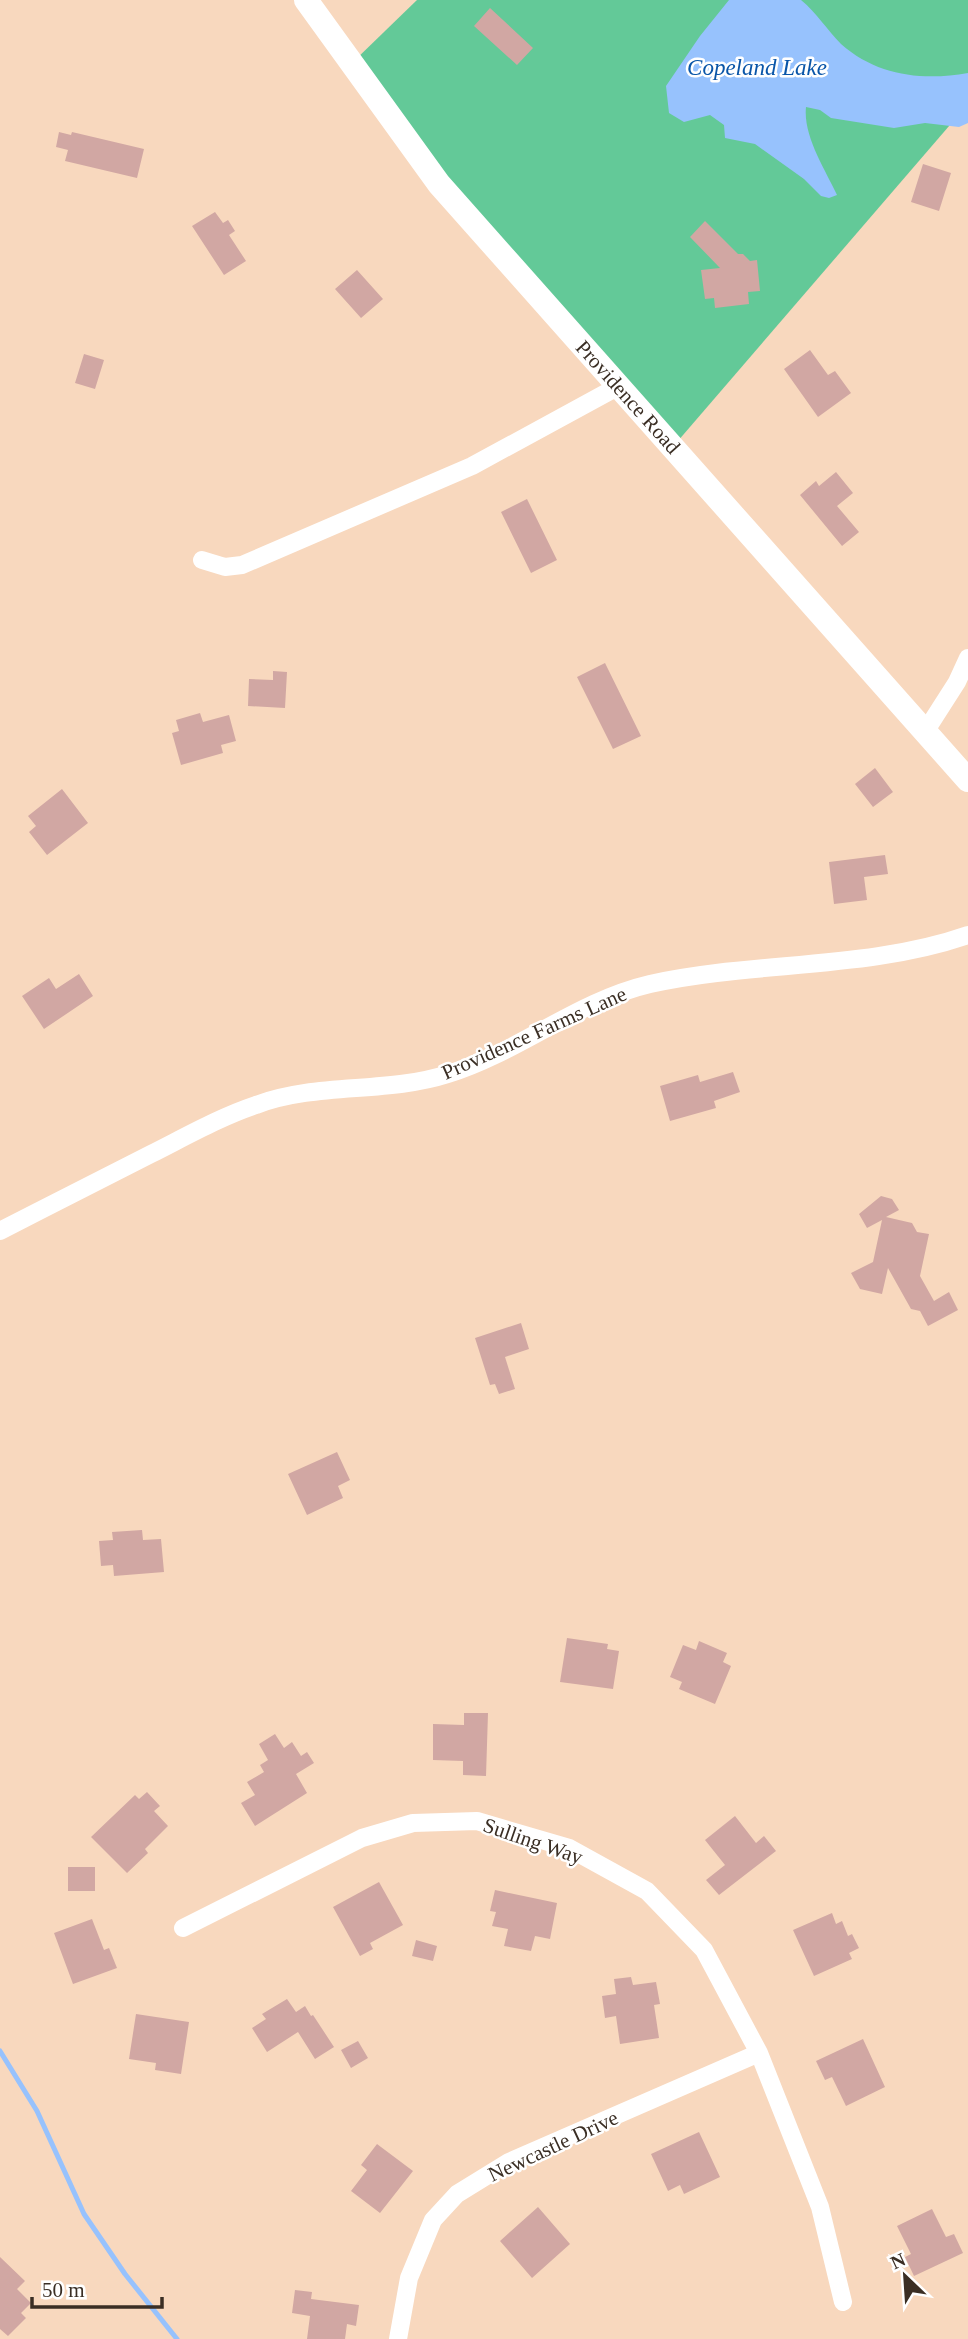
<svg xmlns="http://www.w3.org/2000/svg" width="968" height="2339" viewBox="0 0 968 2339" font-family="Georgia,serif">
  <style>
    .forest { fill: #63c998 }
    .water { fill: #97c2fd }
    .lines { fill: none; stroke-linecap: round; stroke-linejoin: round }
    .stream { stroke: #97c2fd; stroke-width: 5 }
    .building { fill: #d1a7a3 }
    .street { stroke: #fff; stroke-width: 18 }
    .secondary { stroke: #fff; stroke-width: 24 }
    .labels { text-anchor: middle; stroke-width: 5; stroke-linejoin: round; paint-order: stroke }
    .street-label { font-size: 21px; fill: #3a2e24; stroke: #fff }
    .water-label { font-size: 23px; font-style: italic; fill: #0955a8; stroke: #fff }
  </style>
  <rect width="100%" height="100%" fill="#f8d8be"/>
  <path class="forest" d="M417 0H968V104L671 449 352 63Z"/>
  <path class="water" d="M729 0H801C817 13 827 30 841 44 877 76 923 81 968 73V123L959 127 925 123 894 128 831 118 820 110 806 107C803 136 825 169 837 195L829 198 821 196 804 179 755 144 725 138 724 125 710 115 684 122 669 113 666 86 700 36Z"/>
  <g class="lines">
    <path class="stream" d="M0 2051 37 2111 84 2214 125 2274 177 2339"/>
  </g>
  <path class="building" d="M490 8 533 48 517 65 474 26Z
    M59 132 71 135 72 132 144 149 137 178 65 161 68 150 56 147Z
    M923 164 951 173 939 211 911 202Z
    M215 212 223 223 228 220 235 231 229 235 246 261 224 275 192 226Z
    M705 221 738 254H743L750 261 757 260 760 291 748 292 749 304 715 308 714 298 705 299 701 270 720 268 690 237Z
    M357 270 383 299 361 318 335 289Z
    M810 350 828 375 835 371 851 393 818 417 784 369Z
    M84 354 104 360 95 389 75 383Z
    M836 472 853 493 837 506 859 532 842 546 800 495 816 481 819 486Z
    M527 499 557 560 531 573 501 512Z
    M605 663 641 736 613 749 577 677Z
    M273 671 287 672 285 708 248 706 249 679 273 680Z
    M200 713 203 722 229 715 236 741 221 745 223 753 181 765 172 733 179 731 176 720Z
    M875 768 893 792 873 807 855 784Z
    M62 789 88 823 47 855 29 832 36 826 28 816Z
    M885 855 888 874 864 877 867 900 834 904 829 862Z
    M79 974 93 996 44 1029 22 996 49 978 56 989Z
    M733 1072 740 1092 714 1101 716 1108 670 1121 660 1086 698 1075 700 1082Z
    M881 1196 892 1199 899 1210 886 1217 912 1223 917 1232 929 1234 920 1276 934 1301 949 1292 958 1310 928 1326 920 1311 911 1309 888 1268 882 1294 860 1289 851 1273 873 1262 882 1220 867 1228 859 1214Z
    M521 1323 529 1349 505 1357 515 1389 499 1394 495 1384 490 1385 475 1338Z
    M337 1452 350 1480 338 1486 343 1498 307 1515 288 1474Z
    M142 1530 143 1540 161 1539 164 1572 114 1576 113 1565 101 1566 99 1541 113 1540 112 1532Z
    M567 1638 608 1644 607 1649 619 1651 613 1689 560 1682Z
    M699 1641 727 1653 723 1662 731 1666 715 1704 679 1689 682 1682 670 1677 683 1645 696 1650Z
    M464 1713H488L486 1776 463 1775V1761L433 1760V1724L464 1725Z
    M275 1734 284 1748 292 1742 301 1756 307 1752 314 1763 296 1774 307 1793 255 1826 241 1803 255 1795 247 1782 264 1772 260 1765 268 1760 259 1744Z
    M147 1792 160 1806 154 1811 168 1826 145 1849 148 1853 127 1873 91 1837 135 1795 139 1799Z
    M735 1816 756 1843 764 1836 776 1851 719 1895 706 1880 725 1865 705 1840Z
    M68 1867H95V1891H68Z
    M379 1882 403 1925 370 1943 373 1949 360 1956 333 1907Z
    M495 1890 557 1903 550 1939 535 1936 531 1951 504 1946 508 1929 492 1926 496 1912 490 1911Z
    M832 1913 836 1924 842 1921 848 1936 852 1934 859 1948 849 1953 852 1959 814 1976 793 1930Z
    M92 1919 104 1950 109 1948 117 1968 73 1984 54 1933Z
    M416 1940 437 1946 433 1961 412 1956Z
    M631 1977 633 1985 656 1982 660 2004 654 2005 659 2038 620 2044 616 2016 605 2018 602 1996 616 1994 614 1979Z
    M287 1999 296 2012 305 2006 311 2016 313 2015 334 2047 315 2059 298 2032 267 2052 252 2028 266 2019 262 2014Z
    M136 2014 189 2022 181 2074 155 2070 156 2063 129 2059Z
    M863 2039 885 2087 846 2106 832 2077 825 2080 816 2061Z
    M358 2041 368 2058 351 2068 341 2050Z
    M699 2132 720 2177 684 2194 680 2185 668 2191 651 2154Z
    M377 2144 413 2171 380 2213 351 2191 367 2170 361 2165Z
    M538 2207 570 2244 532 2278 500 2241Z
    M932 2209 946 2237 954 2234 963 2253 914 2276 905 2257 911 2254 897 2226Z
    M0 2257 25 2281 17 2289 31 2303 21 2313 26 2318 8 2336 0 2329Z
    M295 2290 312 2292 311 2299 359 2305 356 2326 347 2324 345 2339H307L310 2316 292 2313Z"/>
  <g class="lines">
    <path class="street" d="M202 560 225 567 242 565 472 466 619 386
      M925 732 957 682 968 658
      M0 1231C50 1205 100 1180 151 1154 185 1137 220 1117 256 1105 317 1082 386 1094 448 1074 519 1052 577 1001 650 984 753 961 868 970 968 935
      M183 1928 362 1838 413 1823 477 1821 569 1848 647 1891 704 1950 759 2053 820 2207 843 2302
      M398 2339 409 2278 433 2220 457 2194 509 2162 759 2053"/>
    <path class="secondary" d="M306 0 439 184 968 780"/>
  </g>
  <g class="labels">
    <g class="street-label">
      <text transform="translate(628 397) rotate(48)" y="7">Providence Road</text>
      <text transform="translate(534 1033) rotate(-24)" y="7">Providence Farms Lane</text>
      <text transform="translate(533 1841) rotate(19)" y="7">Sulling Way</text>
      <text transform="translate(553 2146) rotate(-25)" y="7">Newcastle Drive</text>
    </g>
    <g class="water-label">
      <text x="757" y="75">Copeland Lake</text>
    </g>
  </g>
  <g transform="translate(905 2276) rotate(335)" stroke="#ffffff" stroke-width="5" paint-order="stroke">
  <path d="M0-5L12 26L0 18L-12 26Z" fill="#3a2e24"/>
  <text y="-10" font-size="19" font-weight="bold" text-anchor="middle" fill="#3a2e24">N</text>
  </g>
  <path d="M32 2297v10h130v-10" fill="none" stroke="#3a2e24" stroke-width="3.5"/>
  <text x="42" y="2297" font-size="21" fill="#3a2e24" stroke="#ffffff" stroke-width="5" paint-order="stroke">50 m</text>
</svg>
